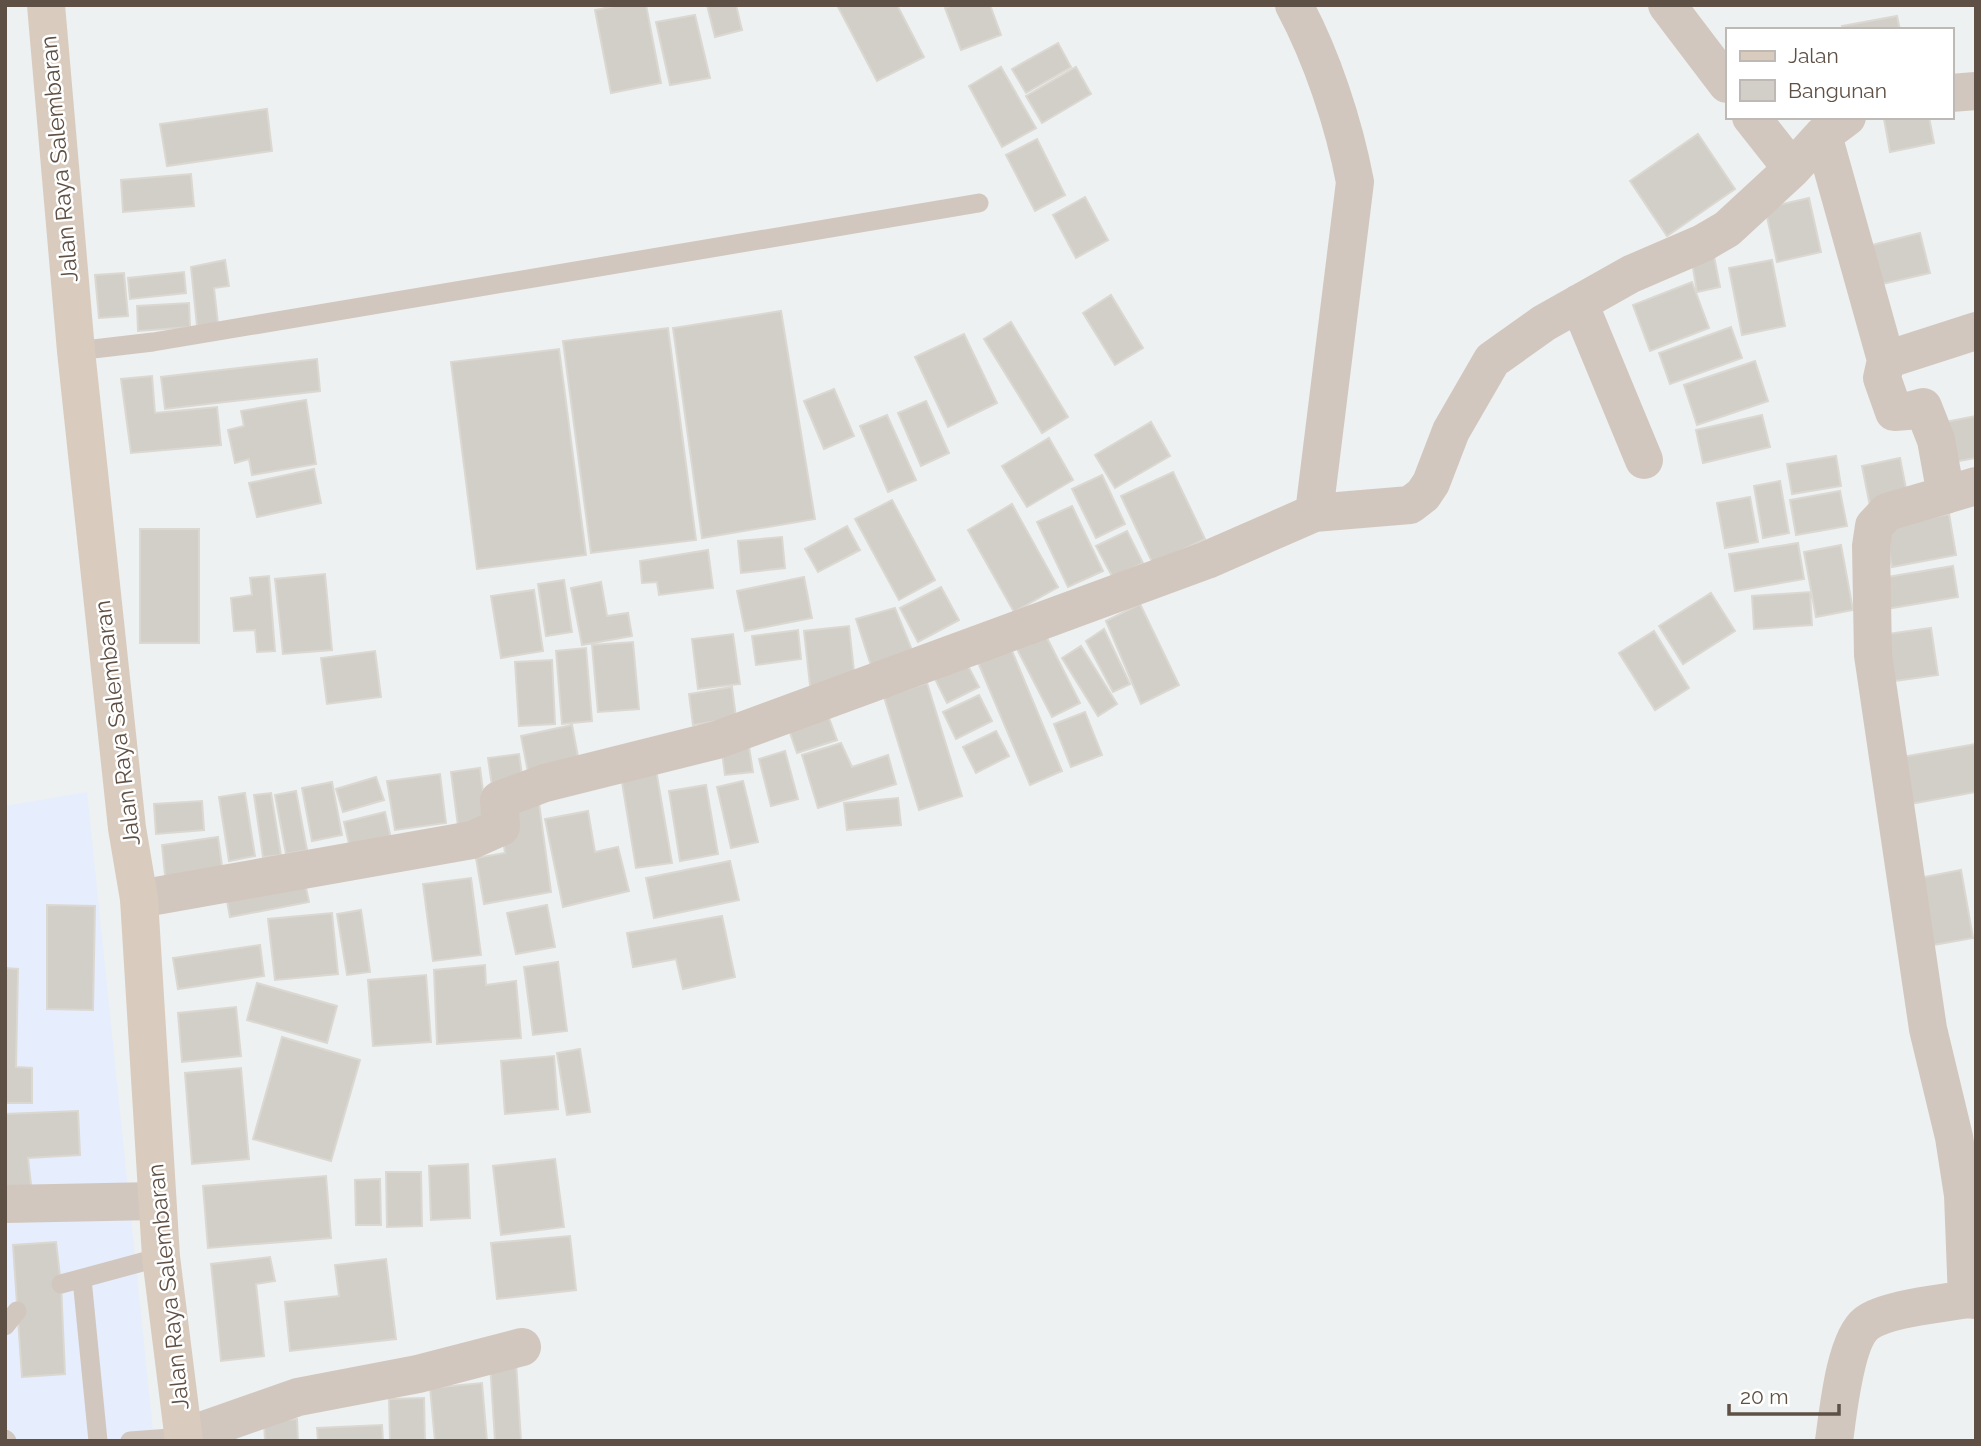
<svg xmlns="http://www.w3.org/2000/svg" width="1981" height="1446" viewBox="0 0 1981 1446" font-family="Raleway,sans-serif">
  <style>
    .commercial { fill: #e6edfd }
    .building { fill: #d2cec8; stroke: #dbd8d2; stroke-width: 2 }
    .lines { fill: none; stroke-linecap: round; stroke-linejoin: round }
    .lane { stroke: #d2c7be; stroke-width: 19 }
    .street { stroke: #d2c7be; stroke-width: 38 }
    .secondary { stroke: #d9ccbf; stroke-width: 38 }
    .labels { text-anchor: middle; stroke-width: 5; stroke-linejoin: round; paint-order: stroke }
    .street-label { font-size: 23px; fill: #5e5045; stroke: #fff }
  </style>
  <rect width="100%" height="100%" fill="#eef1f1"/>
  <path class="commercial" d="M87 792 154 1441H5V806Z"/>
  <path class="building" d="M620 5H646L661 83 611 93 595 10Z
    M707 5H736L742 30 715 37Z
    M837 5H897L924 57 877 81Z
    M953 5H990L1001 35 961 50 945 8Z
    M695 15 710 78 670 85 656 22Z
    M1897 16 1900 30H1843L1842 26Z
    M1058 43 1071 67 1026 93 1012 69Z
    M1001 67 1036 128 1002 147 969 86Z
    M1076 67 1091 94 1042 123 1026 96Z
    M267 109 272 151 167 166 160 124Z
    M1893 117H1929L1934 143 1890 152 1884 119Z
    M1698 134 1735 189 1667 236 1630 181Z
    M1037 139 1065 195 1035 211 1006 155Z
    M191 174 194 206 123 212 121 180Z
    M1085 197 1108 240 1076 258 1053 215Z
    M1809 198 1821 252 1777 262 1765 208Z
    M1920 233 1930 273 1882 284 1872 245Z
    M1713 251 1720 287 1697 292 1691 256Z
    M225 260 229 286 214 288 218 324 197 326 191 267Z
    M1772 260 1785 326 1742 335 1729 268Z
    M184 272 186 293 130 299 128 278Z
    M124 273 128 316 99 318 95 275Z
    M1692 282 1709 328 1650 351 1633 305Z
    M1111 295 1143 348 1115 365 1083 313Z
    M189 303 190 327 138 331 137 306Z
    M781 311 815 519 702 538 673 328Z
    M1011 322 1068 417 1042 433 984 339Z
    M1731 327 1742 358 1670 384 1659 353Z
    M668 328 696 540 591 553 563 341Z
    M964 334 997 403 948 427 915 357Z
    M559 349 586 555 477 569 451 362Z
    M317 359 320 391 165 409 161 377Z
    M1755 361 1768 401 1697 425 1684 385Z
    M152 376 155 413 217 407 221 445 131 453 121 379Z
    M834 389 854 436 824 449 804 401Z
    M306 400 316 464 252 475 249 459 235 463 228 430 244 426 241 411Z
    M926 401 949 453 921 466 898 413Z
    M887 415 916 480 888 492 860 426Z
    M1762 415 1770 447 1703 463 1696 430Z
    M1976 416V458L1953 462 1945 422Z
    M1151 422 1170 456 1115 488 1095 455Z
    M1049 438 1073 480 1027 507 1002 466Z
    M1836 456 1841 486 1792 494 1787 464Z
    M1900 458 1909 504 1871 511 1862 466Z
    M314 469 321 503 257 517 249 483Z
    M1173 472 1205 539 1153 564 1121 496Z
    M1102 475 1125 524 1096 538 1072 489Z
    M1780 481 1789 533 1763 538 1754 486Z
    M1840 491 1847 526 1796 535 1790 500Z
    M1750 497 1758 542 1725 548 1717 503Z
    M892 500 935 580 899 600 855 519Z
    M1012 504 1058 587 1014 612 968 530Z
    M1072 506 1103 571 1068 587 1037 522Z
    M1949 514 1956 555 1892 567 1884 527Z
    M847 526 860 550 818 572 805 549Z
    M140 529H199V643H140Z
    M1127 531 1143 563 1113 578 1096 546Z
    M782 537 785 568 741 573 738 541Z
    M1798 543 1804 579 1735 591 1729 554Z
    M1841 545 1853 610 1816 617 1804 552Z
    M708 550 713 588 659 595 657 582 642 583 640 561Z
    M1953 566 1958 597 1886 609 1881 578Z
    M325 574 332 650 283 654 275 579Z
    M269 576 275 651 257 652 255 630 234 631 231 598 252 595 250 578Z
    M804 577 812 618 745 631 737 591Z
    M564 580 572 632 546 636 538 584Z
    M601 582 607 616 628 613 632 636 582 645 571 588Z
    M941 587 959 620 918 642 900 608Z
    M534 590 543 651 501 658 491 596Z
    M1810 592 1812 625 1754 629 1752 596Z
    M1711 593 1735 631 1683 664 1659 626Z
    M1140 604 1179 685 1141 704 1106 621Z
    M895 608 916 660 874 675 856 619Z
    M849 626 856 689 811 694 804 631Z
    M1931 628 1938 675 1887 682 1880 635Z
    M1104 629 1130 684 1113 692 1086 641Z
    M798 630 801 659 756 665 752 636Z
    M1654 631 1689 688 1655 710 1619 653Z
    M1044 632 1080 703 1052 717 1016 647Z
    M733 634 740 684 698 689 692 639Z
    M1007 639 1062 771 1030 785 974 653Z
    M633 642 639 709 598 712 592 645Z
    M1081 646 1117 704 1098 716 1062 658Z
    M586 648 592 721 562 724 556 651Z
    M375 651 381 697 327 704 321 658Z
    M552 660 555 724 519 726 515 662Z
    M966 662 979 687 947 703 934 677Z
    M927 683 962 796 919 810 884 697Z
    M732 687 736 718 693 725 689 694Z
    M979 695 992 721 956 739 943 712Z
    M1085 712 1102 755 1071 767 1054 724Z
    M829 718 837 740 797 753 789 730Z
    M572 725 579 762 528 772 521 736Z
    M996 731 1009 756 976 773 963 747Z
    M748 741 753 772 725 775 721 745Z
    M841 743 852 767 888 755 896 784 818 808 802 755Z
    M1976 744V792L1910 804 1902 757Z
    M785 751 798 799 771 806 759 759Z
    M519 754 524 789 493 793 488 758Z
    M480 768 487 822 458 826 451 772Z
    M656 770 672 863 636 868 621 776Z
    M440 774 446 823 395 830 387 781Z
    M376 777 384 800 343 812 336 789Z
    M743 781 758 842 731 848 717 787Z
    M332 782 342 835 312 841 302 788Z
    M706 785 718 854 680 861 669 791Z
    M296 791 307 850 286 854 275 795Z
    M245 793 255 856 229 861 219 797Z
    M271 793 281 855 263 857 254 795Z
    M538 796 551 892 484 904 476 858 505 853 498 802Z
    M898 798 901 825 847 830 844 803Z
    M202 801 204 830 156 834 154 804Z
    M588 811 595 852 618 847 629 891 563 907 545 819Z
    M385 812 396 861 355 870 344 822Z
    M218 837 222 866 167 895 162 845Z
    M730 861 739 900 654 918 646 878Z
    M301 864 309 902 230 917 223 880Z
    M1961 870 1973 938 1922 947 1909 880Z
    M471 878 481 955 433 961 423 884Z
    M47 905 95 906 93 1010 47 1009Z
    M547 905 555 947 516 954 507 913Z
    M361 910 370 972 347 975 337 914Z
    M332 913 338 974 275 980 268 919Z
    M722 916 735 977 683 989 676 959 633 967 627 933Z
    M260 945 264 976 178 989 173 958Z
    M558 962 567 1031 533 1035 524 967Z
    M485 965 486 985 516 981 521 1038 437 1044 434 970Z
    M5 968 18 969 16 1067 32 1068V1103H5Z
    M426 975 431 1042 373 1046 368 980Z
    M257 983 337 1006 327 1043 247 1020Z
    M236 1007 241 1056 182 1062 178 1013Z
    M282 1037 360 1060 331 1161 253 1139Z
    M580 1049 590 1112 567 1115 557 1053Z
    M554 1056 558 1109 505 1114 501 1061Z
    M241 1068 249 1159 192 1164 185 1073Z
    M78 1111 80 1155 28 1158 32 1193 5 1196V1114Z
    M555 1159 564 1227 501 1235 493 1166Z
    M468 1164 470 1218 431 1220 429 1166Z
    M386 1172H421L422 1226 387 1227Z
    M326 1176 331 1238 208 1248 203 1186Z
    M380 1179 381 1225H356L355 1180Z
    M570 1236 576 1290 497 1299 491 1243Z
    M56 1242 61 1284 65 1374 22 1377 13 1245Z
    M270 1257 275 1281 256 1284 264 1356 221 1361 211 1264Z
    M386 1259 396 1339 290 1351 285 1302 339 1296 335 1265Z
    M516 1362 521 1441H495L490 1363Z
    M482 1383 487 1441H435L430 1388Z
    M424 1398 425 1441H390L389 1399Z
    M297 1419 298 1441H265L264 1422Z
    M382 1425 383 1441H318L317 1428Z"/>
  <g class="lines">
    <path class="lane" d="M76 351 153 342 979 203
      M82 1279 98 1441
      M61 1284 161 1257
      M5 1326 17 1311
      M5 1439 7 1441
      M130 1441 184 1437"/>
    <path class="street" d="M1294 5C1322 57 1344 124 1355 182L1314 513
      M1667 5 1727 84
      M1951 93 1976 91
      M1751 117 1792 169
      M1823 135 1886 360 1882 378 1894 412 1908 411 1923 407 1936 440 1946 495
      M1579 303 1644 460
      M1886 360 1976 331
      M139 899 472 840 501 827 499 800 545 783 717 740 1207 560 1314 513 1410 505 1423 495 1431 483 1451 431 1492 360 1544 323 1631 274 1703 243 1727 229 1792 169 1823 135 1847 117
      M5 1204 156 1201
      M1967 1299 1963 1195 1954 1137 1928 1029 1873 655 1871 546 1874 526 1887 512 1976 486
      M184 1437 298 1397 418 1374 522 1347
      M1834 1441C1838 1413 1845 1339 1867 1323 1888 1308 1941 1304 1967 1299L1976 1300"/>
    <path class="secondary" d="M46 5 76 351 127 828 139 899 161 1257 184 1441"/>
  </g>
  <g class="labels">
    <g class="street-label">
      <text transform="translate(59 159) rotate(-95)" y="8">Jalan Raya Salembaran</text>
      <text transform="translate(117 723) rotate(-97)" y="8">Jalan Raya Salembaran</text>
      <text transform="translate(168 1287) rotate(-96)" y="8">Jalan Raya Salembaran</text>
    </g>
  </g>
  <rect width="1981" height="1446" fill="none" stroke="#5e5045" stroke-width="14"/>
  <rect x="1726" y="28" width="228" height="91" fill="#ffffff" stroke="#bfb9b5" stroke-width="2"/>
  <rect x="1740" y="51" width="35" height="10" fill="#d9ccbf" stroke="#bfb9b5" stroke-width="2"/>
  <text x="1788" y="63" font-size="21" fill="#5e5045">Jalan</text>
  <rect x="1740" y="80" width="35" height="21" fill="#d2cec8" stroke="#bfb9b5" stroke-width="2"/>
  <text x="1788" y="98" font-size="21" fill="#5e5045">Bangunan</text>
  <path d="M1729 1404v10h110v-10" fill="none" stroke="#5e5045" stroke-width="3.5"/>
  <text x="1740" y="1404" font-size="21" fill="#5e5045" stroke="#ffffff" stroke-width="5" paint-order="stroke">20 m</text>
</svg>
